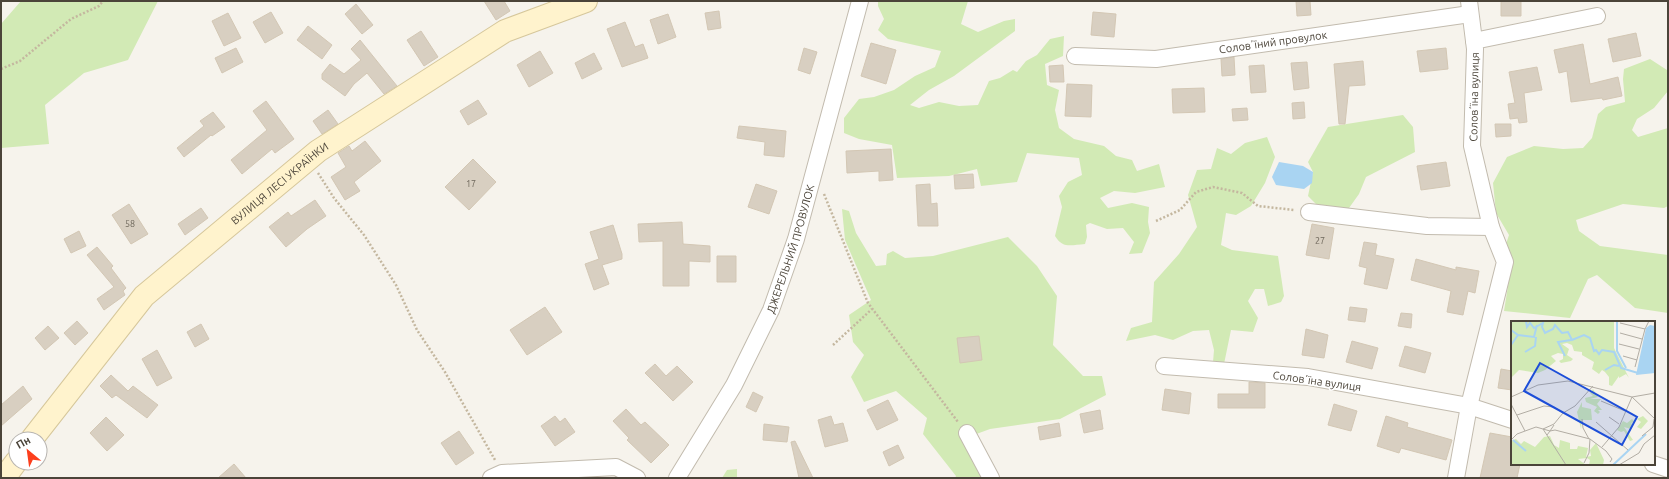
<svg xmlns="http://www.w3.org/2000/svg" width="1669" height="479" viewBox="0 0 1669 479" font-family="Ubuntu,sans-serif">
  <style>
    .green { fill: #d2eab5 }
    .water { fill: #a9d4f2 }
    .building { fill: #d8cfc1; stroke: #d3c7b4 }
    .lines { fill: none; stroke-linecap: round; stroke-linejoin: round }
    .street-casing { stroke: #c2bbae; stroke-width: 18 }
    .secondary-casing { stroke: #d6c79b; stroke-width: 24 }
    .path { stroke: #c4b79f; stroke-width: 2.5; stroke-dasharray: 2 2; stroke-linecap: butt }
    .street { stroke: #fff; stroke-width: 16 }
    .secondary { stroke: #fff3cd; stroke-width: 22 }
    .labels { text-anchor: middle; stroke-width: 3; stroke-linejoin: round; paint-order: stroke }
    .number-label { font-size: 9px; fill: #6e675b }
    .street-label { font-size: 11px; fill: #4b4439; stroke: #fff }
    .inset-river { fill: none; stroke: #a9d4f2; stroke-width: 2 }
    .inset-road { fill: none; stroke: #b2ada4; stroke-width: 1 }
    .view { fill: #1d4ed8; fill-opacity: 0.15; stroke: #1d4ed8; stroke-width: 2 }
    .inset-edge { fill: none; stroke: #4b4439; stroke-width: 2 }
  </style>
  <rect width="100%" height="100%" fill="#f6f3ec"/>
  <path class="green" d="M21 1H158L128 60 84 73 45 105 49 144 1 148V24Z
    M878 1H968L961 24 978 32 1004 21 1015 19V31L954 76 929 90 910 105 919 108 939 102 959 106 978 105 989 81 1000 78 1013 70 1017 72 1026 61 1037 55 1050 39 1064 36 1063 56 1045 64 1047 85 1059 90 1055 110 1059 128 1074 139 1104 146 1116 156 1132 160 1137 171 1159 164 1165 187 1135 193 1114 191 1100 198 1108 208 1132 203 1149 207 1148 222 1150 233 1142 253 1129 254 1134 242 1123 228 1107 229 1090 223 1086 225 1087 237 1085 244C1071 245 1063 249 1055 236L1062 207 1059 196 1068 182 1082 175 1079 158 1027 153 1017 182 981 186 977 169 949 176 897 178 892 145 859 139 844 133V118L859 99 874 97 894 90 915 76 935 67 941 51 888 39 878 30 884 19 878 6Z
    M1650 59 1667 70 1668 91 1654 108 1637 119 1632 130 1638 137 1668 128V206L1664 208 1623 204 1576 220 1579 231 1600 246 1668 255V313L1635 308 1597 275 1588 279 1570 318 1504 311 1512 261 1506 244 1509 235 1496 213 1493 183 1507 157 1534 146 1563 149 1583 148 1592 138 1598 114 1606 107 1625 102 1623 79 1624 69Z
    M1403 115 1413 127 1415 152 1366 177 1359 194 1344 215 1317 205 1308 196 1313 172 1308 162 1328 127Z
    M1267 137 1275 157 1265 183 1251 206 1236 215 1226 213 1221 245 1232 250 1278 256 1284 296 1281 302 1268 306 1264 289H1255L1248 301 1258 318 1253 332 1231 330 1224 364 1213 362 1214 350 1209 330 1193 331 1173 340 1155 335 1126 341 1131 328 1152 322 1154 282 1179 254 1197 227 1188 195 1197 170 1211 169 1217 148 1231 154 1245 143Z
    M842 209 849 211 856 233 876 266 886 265 887 254 893 251 905 258 933 256 1008 237 1037 266 1057 296 1053 345 1083 376H1102L1106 395 1060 419 990 429 971 436 986 478H955L956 476 923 434 927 418 896 391 864 402 851 377 864 355 853 342 849 315 871 300 845 240Z
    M737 469V478H722L727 470Z"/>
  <path class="water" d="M1279 162 1303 166 1313 172 1312 183 1304 189 1276 185 1272 177Z"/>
  <path class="building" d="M484 1H504L510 11 496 20Z
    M1296 1H1310L1311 15 1297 16Z
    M1501 1H1521V16H1501Z
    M356 4 373 25 362 34 345 14Z
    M719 11 721 28 708 30 705 13Z
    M271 12 283 33 265 43 253 22Z
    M1093 12 1116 14 1114 37 1091 35Z
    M228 13 241 38 224 46 212 21Z
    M668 14 676 37 658 44 650 20Z
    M625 22 635 47 643 44 648 58 622 67 607 29Z
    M308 26 332 45 322 59 297 40Z
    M421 31 438 57 424 66 407 40Z
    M1636 33 1641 56 1613 62 1608 39Z
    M360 40 397 86 384 94 367 73 354 84 345 96 322 79V74L330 64 344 74 361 60 351 49Z
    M871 43 896 50 886 84 861 76Z
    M1583 44 1590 84 1618 77 1622 96 1603 100 1602 98 1571 102 1567 71 1559 73 1554 50Z
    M236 48 243 62 222 73 215 58Z
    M804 48 817 52 810 74 798 70Z
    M1446 48 1448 69 1420 72 1417 51Z
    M540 51 553 73 529 87 517 65Z
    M594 53 602 69 582 79 575 63Z
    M1234 57 1235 75 1222 76 1221 59Z
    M1363 61 1365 85 1349 86 1345 124H1339L1334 64Z
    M1307 62 1309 88 1294 90 1291 63Z
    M1063 65 1064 82H1050L1049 66Z
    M1264 65 1266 92 1251 93 1249 66Z
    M1537 67 1542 90 1524 93 1527 122 1519 123 1518 118 1510 119 1508 104 1515 103 1509 72Z
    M1067 84 1092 85 1091 117 1065 116Z
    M1204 88 1205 112 1173 113 1172 89Z
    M478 100 487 114 468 125 460 111Z
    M266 101 294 139 275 153 272 149 242 174 231 160 267 130 253 111Z
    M1304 102 1305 118 1293 119 1292 103Z
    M1247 108 1248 120 1233 121 1232 109Z
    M328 110 338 124 322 134 313 121Z
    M213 112 225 127 212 136 211 135 184 157 177 148 204 126 200 121Z
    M1495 124H1511V136L1496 137Z
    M739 126 786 131 784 157 764 155 765 142 737 138Z
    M365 141 381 161 354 182 360 191 345 200 331 177 346 167 338 153 349 146 352 151Z
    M891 149 893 180 879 181V171L847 173 846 151Z
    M473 159 496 182 469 210 445 187Z
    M1446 162 1450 186 1421 190 1417 166Z
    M973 174 974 188 955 189 954 175Z
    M756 184 777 191 769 214 748 207Z
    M930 184 931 204 937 203 938 226H918L916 185Z
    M315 200 326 216 307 229 286 247 269 227 288 212 291 216Z
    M129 204 148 234 131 244 112 215Z
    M201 208 208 218 185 235 178 224Z
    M682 222 683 244 710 246V262L689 261V286H663V241L639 242 638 224Z
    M1312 224 1334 228 1329 259 1306 255Z
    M613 225 622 254V259L602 265 609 284 594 290 585 264 599 259 590 232Z
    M79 231 86 246 71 253 64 239Z
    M1364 242 1377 244 1375 255 1394 259 1387 289 1364 284 1367 268 1359 266Z
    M97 247 113 266 111 268 126 288 123 291 125 295 104 310 97 299 114 287 87 255Z
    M717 256H736V282H717Z
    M1416 259 1456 270V267L1479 271 1475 293 1468 291 1463 315 1447 312 1451 291 1411 280Z
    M545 307 562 332 527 355 510 330Z
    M1350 307 1367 309 1365 322 1348 320Z
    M1401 313 1412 314 1411 328 1398 326Z
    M77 321 88 333 75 345 64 333Z
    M201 324 209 339 195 347 187 332Z
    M48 326 59 338 45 350 35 338Z
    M1306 329 1328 335 1324 358 1302 355Z
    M979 336 982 360 960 363 957 338Z
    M1352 341 1378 348 1372 369 1346 362Z
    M1405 346 1431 353 1425 373 1399 366Z
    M157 350 172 378 157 386 142 359Z
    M655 364 666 376 677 366 693 382 673 401 645 373Z
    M1501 369 1512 371V390L1498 388Z
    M111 375 128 391 133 386 158 405 147 418 116 395 112 398 100 386Z
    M1249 382 1265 383V408H1218V394H1249Z
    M23 386 32 399 1 426V405Z
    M1165 389 1191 393 1189 414 1162 410Z
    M753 392 763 397 756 412 746 407Z
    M888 400 898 420 877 430 867 410Z
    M1334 404 1357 411 1351 431 1328 425Z
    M626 409 641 425 645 422 669 445 651 463 627 440 629 438 613 421Z
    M1100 410 1103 429 1084 433 1080 414Z
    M555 416 560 422 565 418 575 432 555 446 541 426Z
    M831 416 834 425 843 423 848 441 825 447 818 420Z
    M1386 416 1408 423 1407 427 1452 440 1446 460 1401 448 1399 453 1377 446Z
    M106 417 124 435 107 451 90 433Z
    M1059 423 1061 436 1040 440 1038 427Z
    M764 424 789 427 787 442 763 440Z
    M459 431 474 453 456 465 441 443Z
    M1490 433 1512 437V464H1520L1517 478H1480Z
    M795 441 813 478H799L791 442Z
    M898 445 904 458 889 466 883 452Z
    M234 464 246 478H218Z"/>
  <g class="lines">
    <g class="street-casing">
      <g id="street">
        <path d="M1474 41 1597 16"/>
        <path d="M1075 56 1156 59 1470 14"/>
        <path d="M1309 212 1427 226 1491 227"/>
        <path d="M1164 366 1308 377 1469 406 1512 420"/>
        <path d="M967 433 991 478"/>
        <path d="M1653 464 1668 469"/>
        <path d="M491 478 502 473 616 467 637 478"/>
        <path id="s1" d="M677 478 734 385 771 310 796 239 860 1"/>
        <path d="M1456 478 1469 406 1505 262 1491 227 1472 146 1475 49 1469 1"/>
      </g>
    </g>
    <g class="secondary-casing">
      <g id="secondary">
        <path id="s2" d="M32 439 144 296 318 151 505 31 586 1"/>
        <path d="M4 478 16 462"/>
      </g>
    </g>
    <path class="path" d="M1 69 20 61 71 19 99 6 103 1
      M318 173 334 198 364 235 396 285 417 330 445 372 495 460
      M824 194 868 303 958 422
      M1156 221 1180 210 1196 192 1213 187 1242 193 1258 206 1294 210
      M833 345 872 309"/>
    <use href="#street" class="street"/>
    <use href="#secondary" class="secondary"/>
  </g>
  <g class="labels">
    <g class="number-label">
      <text x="471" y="187">17</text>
      <text x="130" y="227">58</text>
      <text x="1320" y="244">27</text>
    </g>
    <g class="street-label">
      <text transform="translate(1273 42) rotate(-8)" y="4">Соловʼїний провулок</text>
      <text transform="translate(1474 97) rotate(-89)" y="4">Соловʼїна вулиця</text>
      <text dy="4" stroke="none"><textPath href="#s2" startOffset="358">ВУЛИЦЯ ЛЕСІ УКРАЇНКИ</textPath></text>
      <text dy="4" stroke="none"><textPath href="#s1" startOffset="257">ДЖЕРЕЛЬНИЙ ПРОВУЛОК</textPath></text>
      <text transform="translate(1317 381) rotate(8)" y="4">Соловʼїна вулиця</text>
    </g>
  </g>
  <g transform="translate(1511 321)">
    <rect width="144" height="144" fill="#f6f3ec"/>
    <path d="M0 0H103V27L118 57 115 53 108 57V55L101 65 98 64V56L94 51 91 49 88 53 81 48 83 41 71 34V31L63 30 61 24 56 22 51 23 58 28 56 34 62 38 60 40 50 42 48 40 52 38V33L47 32 40 35 45 40 34 49 27 52 8 49 0 57ZM82 68 87 76 79 78H90L86 83 91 89H87L89 91 87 93 83 90 86 86 75 81 74 77 82 75 79 72ZM71 81V86L80 88 81 99H71L70 108 66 91ZM132 95 137 100 130 108 126 106 130 101 126 98ZM121 98 124 101 120 102 122 104 120 108 113 106 122 119 119 120 113 110 110 111 106 109 112 100 116 102ZM39 115 43 124 48 127 49 119 59 122V128H66L67 125 77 127 75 136 80 135 79 129 85 122 93 139 92 144H78L79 139 76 137 67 138 75 144H0V120L5 118 10 123 13 120 24 126 33 116Z" fill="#d2eab5"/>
    <path d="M139 4 144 5V52L125 54 135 7Z" fill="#a9d4f2"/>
    <path class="inset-river" d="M15 0 16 6 19 2 23 7 32 2 31 6 34 12 42 8 44 4 51 12 57 11 61 19 73 14 79 17 83 30 85 29 88 33 91 29 103 31 110 47 127 52M106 0V30L115 47M0 9 7 14 23 16 26 4M0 24 7 14M14 31 24 25 25 16M54 35 47 21 60 19M94 49 103 44 108 45M2 119 15 130M102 144 135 113"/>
    <path class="inset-road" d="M109 2 134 8M109 12 131 18M108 23 128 28M112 35 126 39M124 46 134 8 138 0M0 76 27 64 57 60 121 76 144 98M121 76 144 72M90 80 114 90M0 83 14 110M6 94 33 85 43 86 52 92M98 96 108 103M71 98 72 107 78 118M85 101 117 129M32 108 43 103 52 92 64 85 82 65M32 108 55 144M36 114 39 110 44 109 79 118 95 130 101 138 99 141M131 115 142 106 143 98M0 119 6 113 25 106 39 110 43 104M91 126 108 106 121 76M73 142 78 132 79 118M108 144 128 132 133 123 144 114"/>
    <path class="view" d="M29 42 126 96 111 124 13 70Z"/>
    <rect width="144" height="144" class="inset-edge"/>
  </g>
  <rect width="1669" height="479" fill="none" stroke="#4b4439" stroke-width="4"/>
  <g transform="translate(28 451) rotate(331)"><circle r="19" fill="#ffffff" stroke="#b7b4b0"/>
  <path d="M0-3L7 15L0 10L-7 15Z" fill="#fc3f1d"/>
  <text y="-6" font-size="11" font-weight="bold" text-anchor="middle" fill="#4b4439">Пн</text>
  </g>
</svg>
